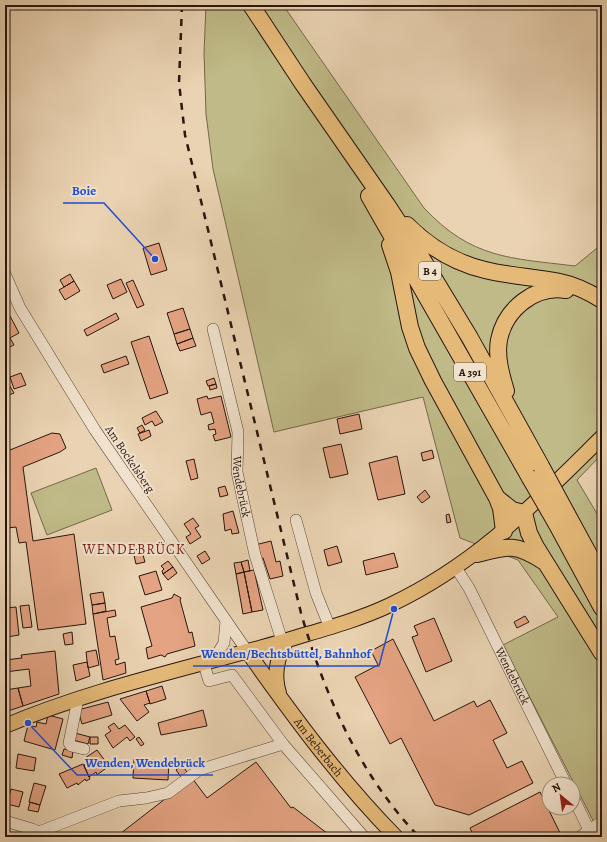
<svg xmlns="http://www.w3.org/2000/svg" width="607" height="842" viewBox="0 0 607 842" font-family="Alegreya,serif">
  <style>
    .green { fill: #bfba87; stroke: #74684a }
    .building { fill: #e4a382; stroke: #28160d }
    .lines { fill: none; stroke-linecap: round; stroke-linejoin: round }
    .minor-casing { stroke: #584536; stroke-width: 12 }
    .major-casing { stroke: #28160d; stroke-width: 16 }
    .highway-casing { stroke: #28160d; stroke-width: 18 }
    .minor { stroke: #f1e2cd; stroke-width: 11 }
    .major { stroke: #e5ba79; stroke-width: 14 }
    .highway { stroke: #e5ba79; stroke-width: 16 }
    .rail { stroke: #28160d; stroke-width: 2.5; stroke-dasharray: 7 7; stroke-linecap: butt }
    .highway-bridge-casing { stroke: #28160d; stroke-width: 18; stroke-linecap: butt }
    .highway-bridge { stroke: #e5ba79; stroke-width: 16 }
    .labels { text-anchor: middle; stroke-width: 4; stroke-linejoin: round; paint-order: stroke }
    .shield { fill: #f1e2cd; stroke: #645347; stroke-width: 1 }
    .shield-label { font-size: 11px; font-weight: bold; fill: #28160d }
    .street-label { font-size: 12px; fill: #28160d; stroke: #f1e2cd }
    .quarter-label { font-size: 14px; letter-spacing: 1px; fill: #7a1f14; stroke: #f1e2cd }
    .leader { fill: none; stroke: #1d4ed8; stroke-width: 1.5 }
    .callout-dot { fill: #1d4ed8; stroke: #f1e2cd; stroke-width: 1.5 }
    .callout-label { font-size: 13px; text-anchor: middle; font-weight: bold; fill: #1d4ed8; stroke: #f1e2cd; stroke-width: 4; stroke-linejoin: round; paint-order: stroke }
  </style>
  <rect width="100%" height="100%" fill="#ead3b2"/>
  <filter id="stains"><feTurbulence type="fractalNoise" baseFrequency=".005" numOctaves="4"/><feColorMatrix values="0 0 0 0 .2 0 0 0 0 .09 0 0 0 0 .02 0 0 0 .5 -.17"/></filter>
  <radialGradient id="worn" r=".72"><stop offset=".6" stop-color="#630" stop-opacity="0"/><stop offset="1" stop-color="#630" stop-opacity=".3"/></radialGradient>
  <path class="green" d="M206 5H283L424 208C472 259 510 258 575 266L602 244V454L577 480 602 522V837H595L600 834 503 645 558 617 518 560 460 538 423 397 274 432 213 169 206 114 204 53Z
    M96 468 112 510 47 535 31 493Z"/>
  <path class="building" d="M159 243 167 270 151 275 143 248Z
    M70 274 74 281 64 287 60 280Z
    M121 279 127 292 113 299 107 285Z
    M133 280 144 305 137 308 126 283Z
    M74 281 80 291 65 300 59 290Z
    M183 308 190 329 174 334 167 313Z
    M116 313 119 319 87 336 84 330Z
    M10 316 19 333 10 338 14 345 5 349V319Z
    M190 329 193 338 177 344 174 334Z
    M149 336 168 393 150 399 131 342Z
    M193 338 196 346 180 351 177 344Z
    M126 356 129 364 104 373 101 365Z
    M21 373 26 385 14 389 10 377Z
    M214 378 216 384 208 386 206 381Z
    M8 383 14 393 9 395 5 387V384Z
    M216 384 217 388 210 390 209 386Z
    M207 396 208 399 221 396 231 437 215 441 213 435 216 434 215 429 209 430 208 425 214 423 211 412 201 415 197 399Z
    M156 411 163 422 155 426 152 421 145 425 142 418Z
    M359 414 362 429 340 434 337 419Z
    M142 425 145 430 140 433 137 428Z
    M149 430 151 436 141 441 138 434Z
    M52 433 60 434 66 448 60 452 23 467 33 541 74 534 86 624 38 630 26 542 19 543 16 527 7 528 5 514V452Z
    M341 444 348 474 330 478 323 448Z
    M432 450 434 458 423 461 421 453Z
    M397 456 405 494 378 500 369 463Z
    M194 459 198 478 191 480 186 461Z
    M225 486 228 495 220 497 218 488Z
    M425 490 430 497 422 503 417 497Z
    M233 511 239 533 232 534 231 529 225 531 223 514Z
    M449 514 451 522 447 523 446 515Z
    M193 518 199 526 195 528 201 537 190 544 186 537 191 534 184 524Z
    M271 541 276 562 280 561 283 576 270 579 263 558 258 559 255 545Z
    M337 546 342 562 328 566 324 550Z
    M141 548 145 562 136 564 133 551Z
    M205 551 210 559 202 564 197 556Z
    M394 553 398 567 366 575 363 561Z
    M248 560 250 571 244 572 241 562Z
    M168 561 173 567 163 574 162 571 164 569 161 566Z
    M241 562 244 572 236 574 234 563Z
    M173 567 177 573 168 580 163 574Z
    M254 570 263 610 252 612 244 572Z
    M156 571 162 590 145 595 139 576Z
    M244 572 252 612 243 614 236 574Z
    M103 592 105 603 92 605 90 594Z
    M174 594 181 598 180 600 189 633 192 632 195 646 167 654 165 657 161 655 148 659 146 648 152 646 141 607 172 598Z
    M105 603 106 611 93 614 92 605Z
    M29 605 32 627 23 628 20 606Z
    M16 607 19 635 7 637 5 608Z
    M115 610 116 616 107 618 110 637 115 636 119 659 115 660 116 665 125 662 126 673 103 680 93 614Z
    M525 616 529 622 517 628 514 622Z
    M434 618 452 661 426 672 412 637 418 635 414 626Z
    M72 632 73 644 65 645 63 634Z
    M393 639 434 721 474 701 477 707 490 700 507 733 493 740 507 768 522 761 533 783 469 815 435 805 401 738 390 744 355 677 378 665 371 651Z
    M96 650 99 665 88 668 86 652Z
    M55 651 59 694 23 706 18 688 31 686 29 669 5 672V660L22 658 21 655Z
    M87 662 90 676 76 681 73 665Z
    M162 686 166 699 150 704 146 691Z
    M18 688 23 706 5 712V690Z
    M146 691 150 703 144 705 149 712 137 721 120 699Z
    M108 702 112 715 82 724 78 710Z
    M203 710 207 726 161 735 158 723Z
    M48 715 63 719 55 750 24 741 28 725 36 727 37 722 46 724Z
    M114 723 119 729 125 725 135 737 130 741 127 737 113 748 105 735 111 731 108 727Z
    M75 733 90 737 88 744 73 740Z
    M90 737H98V744H90Z
    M139 737 144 744 141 746 136 739Z
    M64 749 73 751 72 758 62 755Z
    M97 750 109 766 97 775 96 772 89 777 84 765 88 762 85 758Z
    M18 754 36 758 34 771 16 768Z
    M134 759 169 761 168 780 133 778Z
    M5 761 10 762 6 776 5 775Z
    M256 762 291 808 293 807 332 837H116L192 778 207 798Z
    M83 764 90 779 86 781 85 779 78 785 77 783 67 788 59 774Z
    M182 765 187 772 181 777 176 770Z
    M34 783 46 786 40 805 29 802Z
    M11 789 23 792 19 807 7 804Z
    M540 792 562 837H474L470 828Z
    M30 802 40 805 38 812 28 810Z"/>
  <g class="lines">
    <g class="minor-casing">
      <g id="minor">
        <path d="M5 274 20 308 95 430 247 651"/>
        <path id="s1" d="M213 329 238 432 237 472 255 555 282 641"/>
        <path d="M296 520 316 593 330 628"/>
        <path id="s2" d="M456 568 469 588 566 784"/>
        <path d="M213 661 224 643 226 621"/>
        <path d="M78 699 69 743 71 746 84 749"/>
        <path d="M283 744 364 837"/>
        <path d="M573 797 589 830 580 837"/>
        <path d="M5 821 32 829 46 836"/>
        <path d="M589 830 602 822"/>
        <path d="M39 832 119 801 146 798 168 793 199 770 283 744 232 675 209 681 204 664"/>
      </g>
    </g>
    <g class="major-casing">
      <g id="major">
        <path id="s3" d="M247 651C293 716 340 780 396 837"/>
        <path d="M279 693C273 674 277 657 287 640"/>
        <path d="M5 726C94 688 191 668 284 641 320 630 356 621 390 605 477 564 535 503 602 437"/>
      </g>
    </g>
    <g class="highway-casing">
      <path id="highway" d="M251 5 303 84 387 205 421 257 470 338 541 466
        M369 196 530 478
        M407 225C428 246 455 263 485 270 509 276 535 277 560 282 575 285 589 292 602 300
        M390 245 399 272 410 327 417 348 433 381 497 498 501 508 504 531
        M506 391C501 374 496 357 499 340 505 309 535 285 566 290
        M497 498 512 510 524 513 529 533 536 547 602 653
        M567 514 602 578
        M556 523 602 608
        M477 554C508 546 515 543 543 561"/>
    </g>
    <use href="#minor" class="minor"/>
    <use href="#major" class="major"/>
    <use href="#highway" class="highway"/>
    <path class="rail" d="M182 5 179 83 185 135 301 613C325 696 359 774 419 837"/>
    <g class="highway-bridge-casing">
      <path id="highway-bridge" d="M541 466 567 514
        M530 478 556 523"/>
    </g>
    <use href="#highway-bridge" class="highway-bridge"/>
  </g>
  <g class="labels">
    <g class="shield">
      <rect x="419" y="262" width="22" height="18" rx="3"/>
      <rect x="454" y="363" width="32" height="18" rx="3"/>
    </g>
    <g class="shield-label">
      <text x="430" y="275">B 4</text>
      <text x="470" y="376">A 391</text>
    </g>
    <g class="street-label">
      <text transform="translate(130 459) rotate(56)" y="4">Am Bockelsberg</text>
      <text dy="4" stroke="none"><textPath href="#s1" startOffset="161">Wendebrück</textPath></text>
      <text dy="4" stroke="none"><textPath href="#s2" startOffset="122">Wendebrück</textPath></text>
      <text dy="4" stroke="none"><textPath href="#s3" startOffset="120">Am Beberbach</textPath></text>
    </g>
    <g class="quarter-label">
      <text x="134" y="554">WENDEBRÜCK</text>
    </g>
  </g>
  <path class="leader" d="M155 259L104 203H63M394 609L379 666H193M28 723L77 775H213"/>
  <g class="callout-dot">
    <circle cx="155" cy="259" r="4"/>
    <circle cx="394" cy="609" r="4"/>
    <circle cx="28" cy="723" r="4"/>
  </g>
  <g class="callout-label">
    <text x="84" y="195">Boie</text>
    <text x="286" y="658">Wenden/Bechtsbüttel, Bahnhof</text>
    <text x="145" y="767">Wenden, Wendebrück</text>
  </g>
  <rect width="607" height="842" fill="none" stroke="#ead3b2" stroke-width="20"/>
  <rect x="6" y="6" width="595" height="830" fill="none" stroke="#28160d" stroke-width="2"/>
  <rect x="10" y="10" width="587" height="822" fill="none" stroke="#28160d"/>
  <g transform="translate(561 796) rotate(331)"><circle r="19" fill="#f1e2cd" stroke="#a19080"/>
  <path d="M0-3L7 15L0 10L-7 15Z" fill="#8f2418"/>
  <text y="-6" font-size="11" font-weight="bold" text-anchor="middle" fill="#28160d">N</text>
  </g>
  <rect width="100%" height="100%" filter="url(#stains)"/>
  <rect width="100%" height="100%" fill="url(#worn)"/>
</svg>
